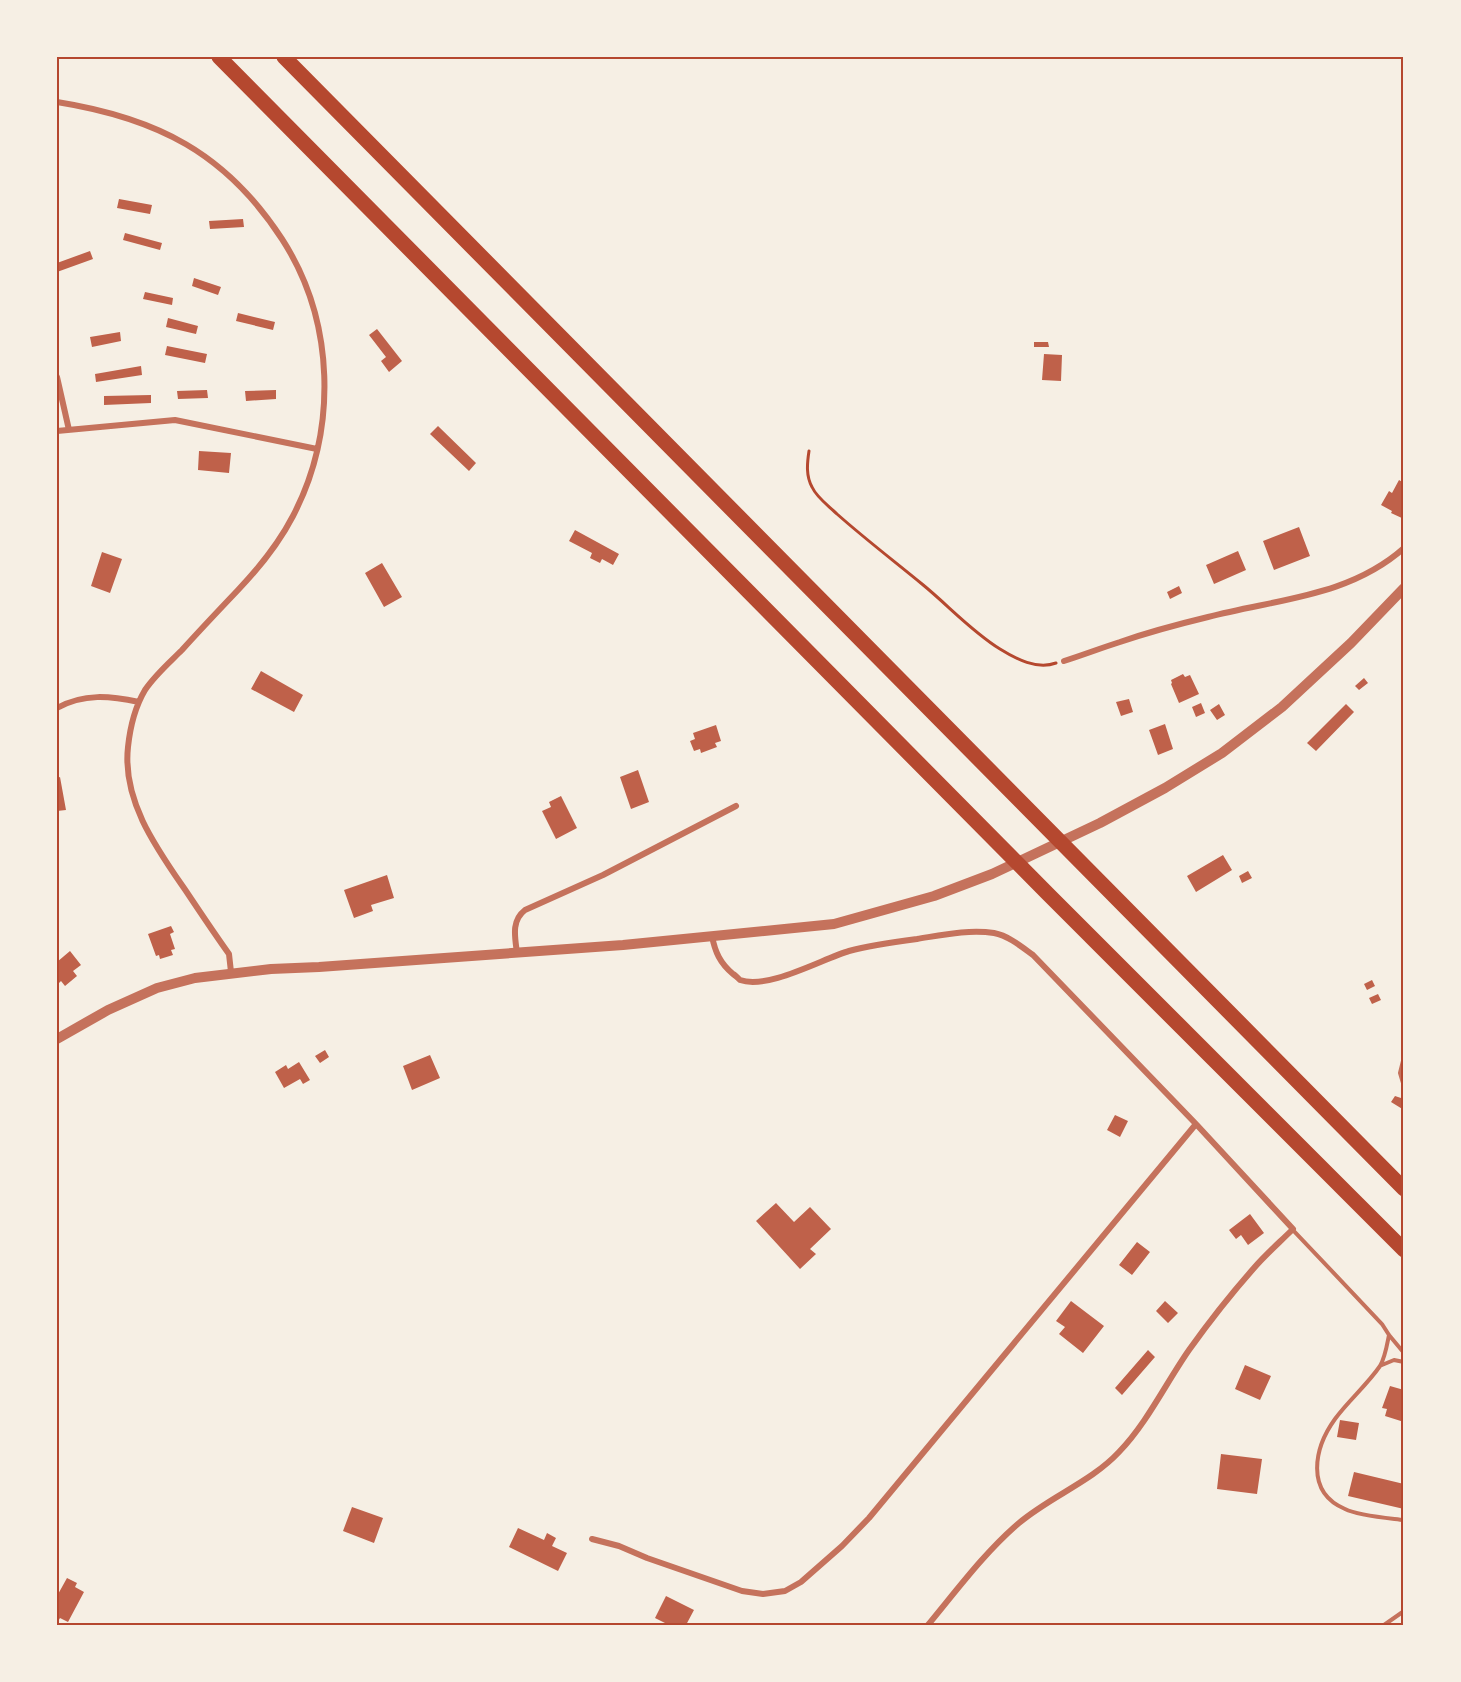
<svg xmlns="http://www.w3.org/2000/svg" width="1461" height="1682" viewBox="0 0 1461 1682" font-family="'DejaVu Sans',sans-serif">
  <style>
    .building { fill: #bf614a }
    .lines { fill: none; stroke-linecap: round; stroke-linejoin: round }
    .path { stroke: #b5482f; stroke-width: 3 }
    .service { stroke: #c5725c; stroke-width: 4 }
    .minor { stroke: #c5725c; stroke-width: 6 }
    .tertiary { stroke: #c5725c; stroke-width: 10 }
    .motorway { stroke: #b5482f; stroke-width: 15 }
    .neatline { fill: none; stroke: #b5482f; stroke-width: 2 }
  </style>
  <rect width="100%" height="100%" fill="#f6efe4"/>
  <path class="building" d="M119 199 152 205 150 214 117 208Z
    M243 219 244 227 210 229 209 221Z
    M125 233 162 243 160 250 123 240Z
    M90 251 93 259 57 272V263Z
    M194 278 221 287 218 295 192 286Z
    M145 292 173 298 172 305 143 299Z
    M238 313 275 322 273 330 236 321Z
    M168 318 198 326 196 334 166 327Z
    M377 329 402 361 389 372 381 361 386 357 369 335Z
    M120 332 121 341 92 347 90 337Z
    M1034 342H1048L1049 347H1034Z
    M167 346 207 354 205 363 165 355Z
    M1044 354 1062 355 1061 381 1042 380Z
    M141 366 142 375 96 382 95 374Z
    M207 390 208 398 178 399 177 391Z
    M276 390V399L246 401 245 391Z
    M151 395V403L104 405V396Z
    M438 426 476 463 469 471 430 434Z
    M199 451 231 453 229 473 198 470Z
    M1399 480 1404 483V519L1391 513 1392 511 1381 505 1389 491 1392 493Z
    M1299 527 1310 556 1274 570 1263 541Z
    M575 530 619 554 613 565 602 559 600 563 590 558 592 553 569 541Z
    M1238 551 1246 570 1214 584 1206 565Z
    M102 552 122 559 110 593 91 586Z
    M382 563 402 597 384 607 365 573Z
    M1179 586 1182 593 1170 599 1167 592Z
    M261 671 303 695 294 712 251 689Z
    M1183 674 1185 677 1190 675 1199 694 1179 703 1171 684 1172 683 1171 680Z
    M1364 678 1368 683 1359 690 1355 686Z
    M1129 699 1133 712 1121 716 1116 702Z
    M1201 703 1205 713 1196 717 1192 707Z
    M1219 704 1225 715 1217 720 1210 710Z
    M1346 704 1354 712 1316 751 1307 743Z
    M1165 724 1173 749 1158 755 1149 730Z
    M716 725 721 741 715 743 717 747 701 753 700 749 694 751 690 741 695 739 693 733Z
    M638 770 649 802 631 809 620 777Z
    M60 777 66 810 57 811V778Z
    M561 796 577 828 556 839 542 811 551 807 549 802Z
    M1223 855 1232 870 1196 892 1187 876Z
    M1248 871 1252 878 1242 883 1239 876Z
    M387 875 394 898 371 905 373 911 354 918 344 890Z
    M171 926 174 932 170 934 175 949 171 950 173 955 160 959 159 955 156 956 148 934Z
    M70 951 81 965 73 971 77 976 65 986 61 981 57 985V962Z
    M1372 980 1375 986 1367 990 1364 984Z
    M1378 994 1381 1000 1372 1004 1369 998Z
    M325 1050 329 1057 320 1063 315 1056Z
    M430 1055 440 1078 412 1090 403 1066Z
    M299 1062 310 1080 303 1084 300 1079 284 1088 275 1072 286 1065 288 1069Z
    M1395 1096 1404 1099V1110L1391 1102Z
    M1115 1115 1128 1121 1120 1137 1107 1130Z
    M776 1203 794 1222 810 1207 831 1229 810 1249 816 1254 800 1269 756 1221Z
    M1250 1214 1264 1233 1248 1245 1241 1235 1236 1239 1229 1230Z
    M1137 1242 1150 1252 1132 1275 1119 1265Z
    M1071 1301 1104 1326 1083 1353 1059 1334 1065 1327 1056 1321Z
    M1165 1301 1178 1313 1168 1323 1156 1311Z
    M1148 1350 1155 1357 1122 1395 1115 1388Z
    M1245 1365 1271 1376 1260 1400 1235 1389Z
    M1390 1386 1404 1390V1422L1385 1416 1387 1409 1382 1408Z
    M1340 1420 1359 1423 1356 1440 1337 1437Z
    M1221 1454 1262 1459 1257 1494 1217 1489Z
    M1354 1472 1404 1484V1509L1348 1496Z
    M352 1507 383 1518 374 1543 343 1531Z
    M518 1528 544 1540 547 1533 556 1538 552 1546 567 1553 558 1571 509 1547Z
    M67 1578 77 1583 75 1587 84 1592 68 1622 60 1618 57 1623V1596Z
    M666 1596 694 1610 686 1625H669L655 1618Z"/>
  <g class="lines">
    <path class="path" d="M809 451C807 464 806 476 812 487 817 498 829 506 837 514 864 538 894 561 922 584 949 606 971 631 1000 649 1016 659 1037 670 1056 663"/>
    <path class="service" d="M1293 1230 1382 1324 1389 1335 1404 1353
      M1389 1335C1387 1345 1385 1358 1380 1366 1367 1385 1348 1401 1335 1419 1314 1448 1305 1492 1345 1509 1359 1516 1388 1518 1404 1520
      M1382 1365 1394 1360 1404 1362
      M1384 1625 1404 1611"/>
    <path class="minor" d="M57 102C157 118 226 153 282 239 335 321 338 429 293 516 279 543 259 568 238 590 219 610 200 630 182 650 169 663 155 675 145 690 135 707 130 728 128 747 122 801 157 849 186 891 200 912 214 933 229 954L231 972
      M57 377 69 430
      M57 431 175 420 317 449
      M1064 661C1083 655 1101 648 1120 642 1149 632 1179 624 1208 617 1276 599 1349 597 1404 548
      M57 708C84 693 110 696 139 702
      M712 936C715 952 720 963 733 974 735 975 739 979 740 980 768 990 822 959 849 951 871 945 894 942 917 939 942 935 969 929 994 933 1009 936 1022 947 1033 955L1196 1124 1293 1229C1280 1242 1266 1254 1254 1268 1231 1294 1209 1322 1189 1350 1166 1383 1147 1423 1119 1452 1091 1482 1051 1496 1019 1523 985 1552 957 1590 928 1625
      M517 953C515 937 511 921 525 910L603 875 736 806
      M1404 1061 1401 1073 1404 1083
      M592 1539 619 1546 647 1558 742 1591 763 1594 785 1591 801 1582 842 1546 869 1518 1196 1124"/>
    <path class="tertiary" d="M57 1039 108 1010 157 988 195 978 271 969 319 967 623 945 834 924 934 896 992 874 1100 823 1165 788 1222 753 1282 707 1351 643 1404 588"/>
    <path class="motorway" d="M219 57 1048 894 1404 1250
      M284 57 1404 1189"/>
  </g>
  <rect width="1461" height="1682" fill="none" stroke="#f6efe4" stroke-width="117"/>
  <rect x="58" y="58" width="1344" height="1566" class="neatline"/>
</svg>
